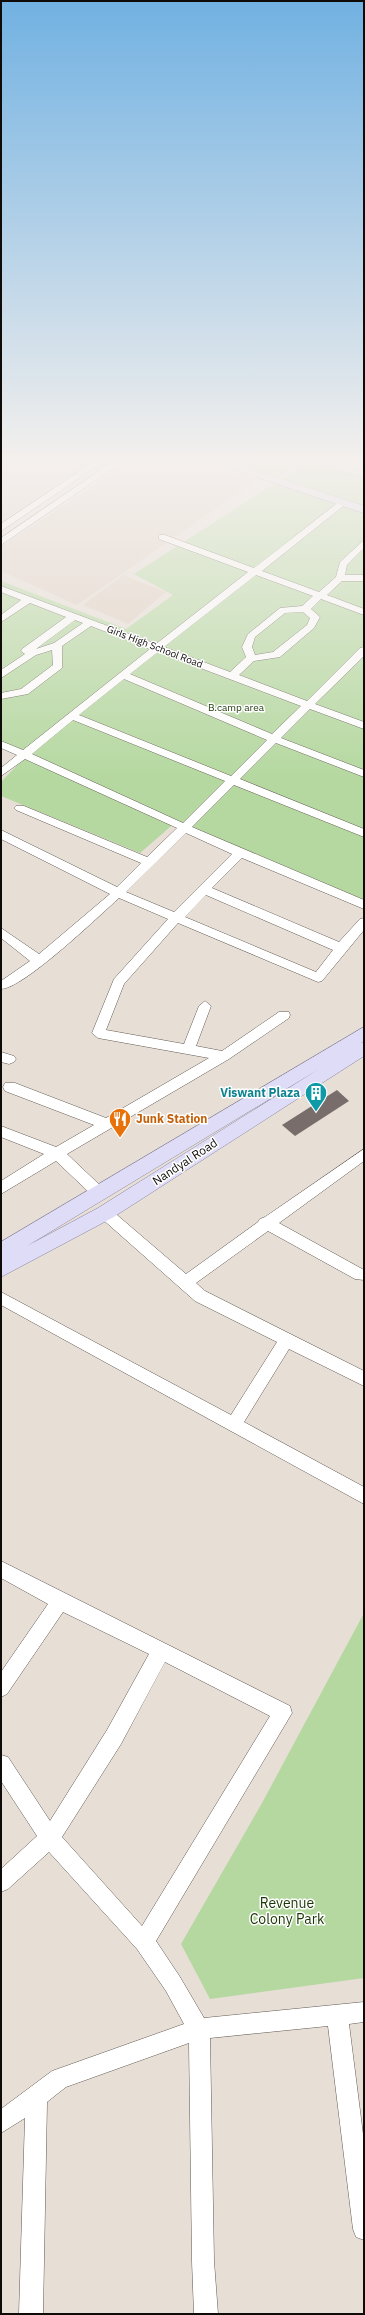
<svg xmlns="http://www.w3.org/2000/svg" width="365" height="2315" viewBox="0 0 365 2315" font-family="'IBM Plex Sans',sans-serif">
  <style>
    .built { fill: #dfd0c3 }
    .green { fill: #b4d89f }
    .building { fill: #786d6b }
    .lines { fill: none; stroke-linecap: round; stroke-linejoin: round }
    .minor-casing { stroke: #625a53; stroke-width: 1 }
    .major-casing { stroke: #87839f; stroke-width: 1 }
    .minor { fill: #fff; fill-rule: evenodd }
    .major { fill: #dedcf6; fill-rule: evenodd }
    .labels { text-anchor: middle; stroke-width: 3; stroke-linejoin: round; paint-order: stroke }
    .far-street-label { font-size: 10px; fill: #0e0b09; stroke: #fff }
    .far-park-label { font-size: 10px; fill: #1b3506; stroke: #fff }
    .culture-label { font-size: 12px; font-weight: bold; fill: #0d838f; stroke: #fff; text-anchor: end }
    .food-label { font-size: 12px; font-weight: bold; fill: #c56008; stroke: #fff; text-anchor: start }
    .street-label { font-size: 12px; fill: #0e0b09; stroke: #fff }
    .near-park-label { font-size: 14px; fill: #1b3506; stroke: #fff }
  </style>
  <rect width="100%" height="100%" fill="#e7ded6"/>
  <path class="built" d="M1 458H96L1 522Z
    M135 458H188L257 480 77 605 1 571V547Z
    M123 575 166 592 128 624 83 605Z"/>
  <path class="green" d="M216 458H292L301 461 277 477Z
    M308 462 364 478V901L177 821 140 853 1 796V782L28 754 1 742V581L126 629 173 595 134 574Z
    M364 1613V1978L210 1999 181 1944 262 1803Z"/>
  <path class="building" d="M337 1090 349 1101 295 1136 282 1125Z"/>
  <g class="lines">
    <g class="minor-casing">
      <path id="minor" d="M99 458H109L1 531V524Z
        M118 458H128L1 545V538Z
        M340 501 347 503 262 571 319 592 336 577 340 562 364 540V548L347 565 345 575H364V581H342L327 595 364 609V615L321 599 311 609 320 617 314 628 280 657 254 661 239 675 307 701 360 648 364 647V656L315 704 364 722V729L310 709 281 738 364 770V777L276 743 240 779 364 829V837L234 785 192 827 364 900V909L242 858 212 888 339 942 360 919 364 918V930L322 981 318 982 178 923 124 984 106 1030 184 1044 199 1006 205 1001 211 1006 196 1046 222 1051 279 1012H289L290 1015 289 1018 229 1059 67 1154 104 1189 106 1193 104 1197 99 1199 94 1197 56 1161 1 1194V1181L44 1154 1 1137V1126L56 1147 94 1125 5 1091 3 1087 5 1083H15L106 1118 209 1058 98 1038 92 1033 114 979 168 919 119 898C99 916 23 989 1 989V981L30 961 1 938V928L39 954 110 894 1 839V830L117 887 141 863 16 810 14 808 16 806H24L147 857 177 828 25 759 1 776V768L17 755 1 748V741L23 750 150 649 91 626 62 646V668L28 694 1 699V693L21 689 53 665 52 650 36 655 1 678V670L25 654 21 651 22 649 66 617 30 603 1 622V615L21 600 1 592V586L156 644 248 572 159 539V535H165L254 568ZM256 575 313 596 302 606 280 608 248 634 242 647 246 657 230 672 164 647ZM303 612 310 618 307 625 273 652 255 655 252 647 255 637 285 613ZM75 620 83 623 54 643 36 649ZM158 652 301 706 272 734 130 674ZM124 679 267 740 231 776 79 715ZM73 720 225 781 183 823 32 754ZM186 833 232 854 174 912 126 892ZM206 895 333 950 316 972 185 917Z
        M1 1052 14 1056 16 1059 14 1062 9 1064 1 1062Z
        M364 1149V1161L279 1223 364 1270V1280L355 1279 268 1231 196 1283 205 1291 364 1371V1386L289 1349 244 1422 364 1487V1504L1 1305V1292L231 1415 277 1342 195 1301 100 1217 98 1213 100 1209 105 1207 110 1209 186 1274 258 1222 260 1219 265 1217Z
        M1 1561 290 1706 292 1713 156 1941 180 1977 204 2018 364 2002V2022L349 2024 364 2142V2240L356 2237 353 2229 328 2026 210 2038 214 2261 218 2314H194L192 2261 189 2043 66 2087 47 2102 43 2314H19L25 2118 1 2133V2109L52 2071 184 2024 166 1991 137 1949 49 1852 8 1889 1 1892V1869L37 1836 1 1781V1755L8 1757 50 1821 107 1730 149 1654 63 1612 7 1694 1 1697V1672L48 1604 1 1578ZM165 1662 270 1716 142 1926 62 1837 121 1744Z"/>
    </g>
    <g class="major-casing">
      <path id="major" d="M200 458H217L364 506V513Z
        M298 458H316L364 472V478Z
        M364 1027V1041L361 1043 364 1042V1056L112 1218 1 1277V1242ZM319 1069 98 1208 27 1246Z"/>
    </g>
    <use href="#minor" class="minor"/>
    <use href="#major" class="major"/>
  </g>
  <linearGradient id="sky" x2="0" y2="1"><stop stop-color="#71b1e2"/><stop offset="0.59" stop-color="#f4f0ed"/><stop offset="1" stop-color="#f4f0ed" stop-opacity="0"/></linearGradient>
  <rect width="365" height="782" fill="url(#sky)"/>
  <defs>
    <g id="building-pin" transform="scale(1.15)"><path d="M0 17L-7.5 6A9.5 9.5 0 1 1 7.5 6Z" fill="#0f9aa8" stroke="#fff"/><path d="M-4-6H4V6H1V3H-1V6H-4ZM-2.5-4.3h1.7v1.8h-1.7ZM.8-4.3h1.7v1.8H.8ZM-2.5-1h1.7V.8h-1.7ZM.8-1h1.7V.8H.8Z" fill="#fff"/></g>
    <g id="restaurant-pin" transform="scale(1.15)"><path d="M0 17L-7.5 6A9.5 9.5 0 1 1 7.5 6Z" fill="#e8710a" stroke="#fff"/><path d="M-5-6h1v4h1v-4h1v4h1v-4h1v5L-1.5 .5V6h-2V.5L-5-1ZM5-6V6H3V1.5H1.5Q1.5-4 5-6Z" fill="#fff"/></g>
  </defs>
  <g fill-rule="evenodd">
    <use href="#building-pin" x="316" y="1093"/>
    <use href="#restaurant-pin" x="120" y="1119"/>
  </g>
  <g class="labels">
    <g class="far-street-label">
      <text transform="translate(155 646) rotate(21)" y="4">Girls High School Road</text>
    </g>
    <g class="far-park-label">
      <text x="236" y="711">B.camp area</text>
    </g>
    <g class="culture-label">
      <text x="300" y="1097">Viswant Plaza</text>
    </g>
    <g class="food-label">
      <text x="136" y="1123">Junk Station</text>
    </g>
    <g class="street-label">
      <text transform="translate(185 1162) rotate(-33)" y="4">Nandyal Road</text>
    </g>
    <g class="near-park-label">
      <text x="287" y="1908">Revenue<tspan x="287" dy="16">Colony Park</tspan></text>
    </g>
  </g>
  <rect width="365" height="2315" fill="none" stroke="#0e0b09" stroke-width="4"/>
</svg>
